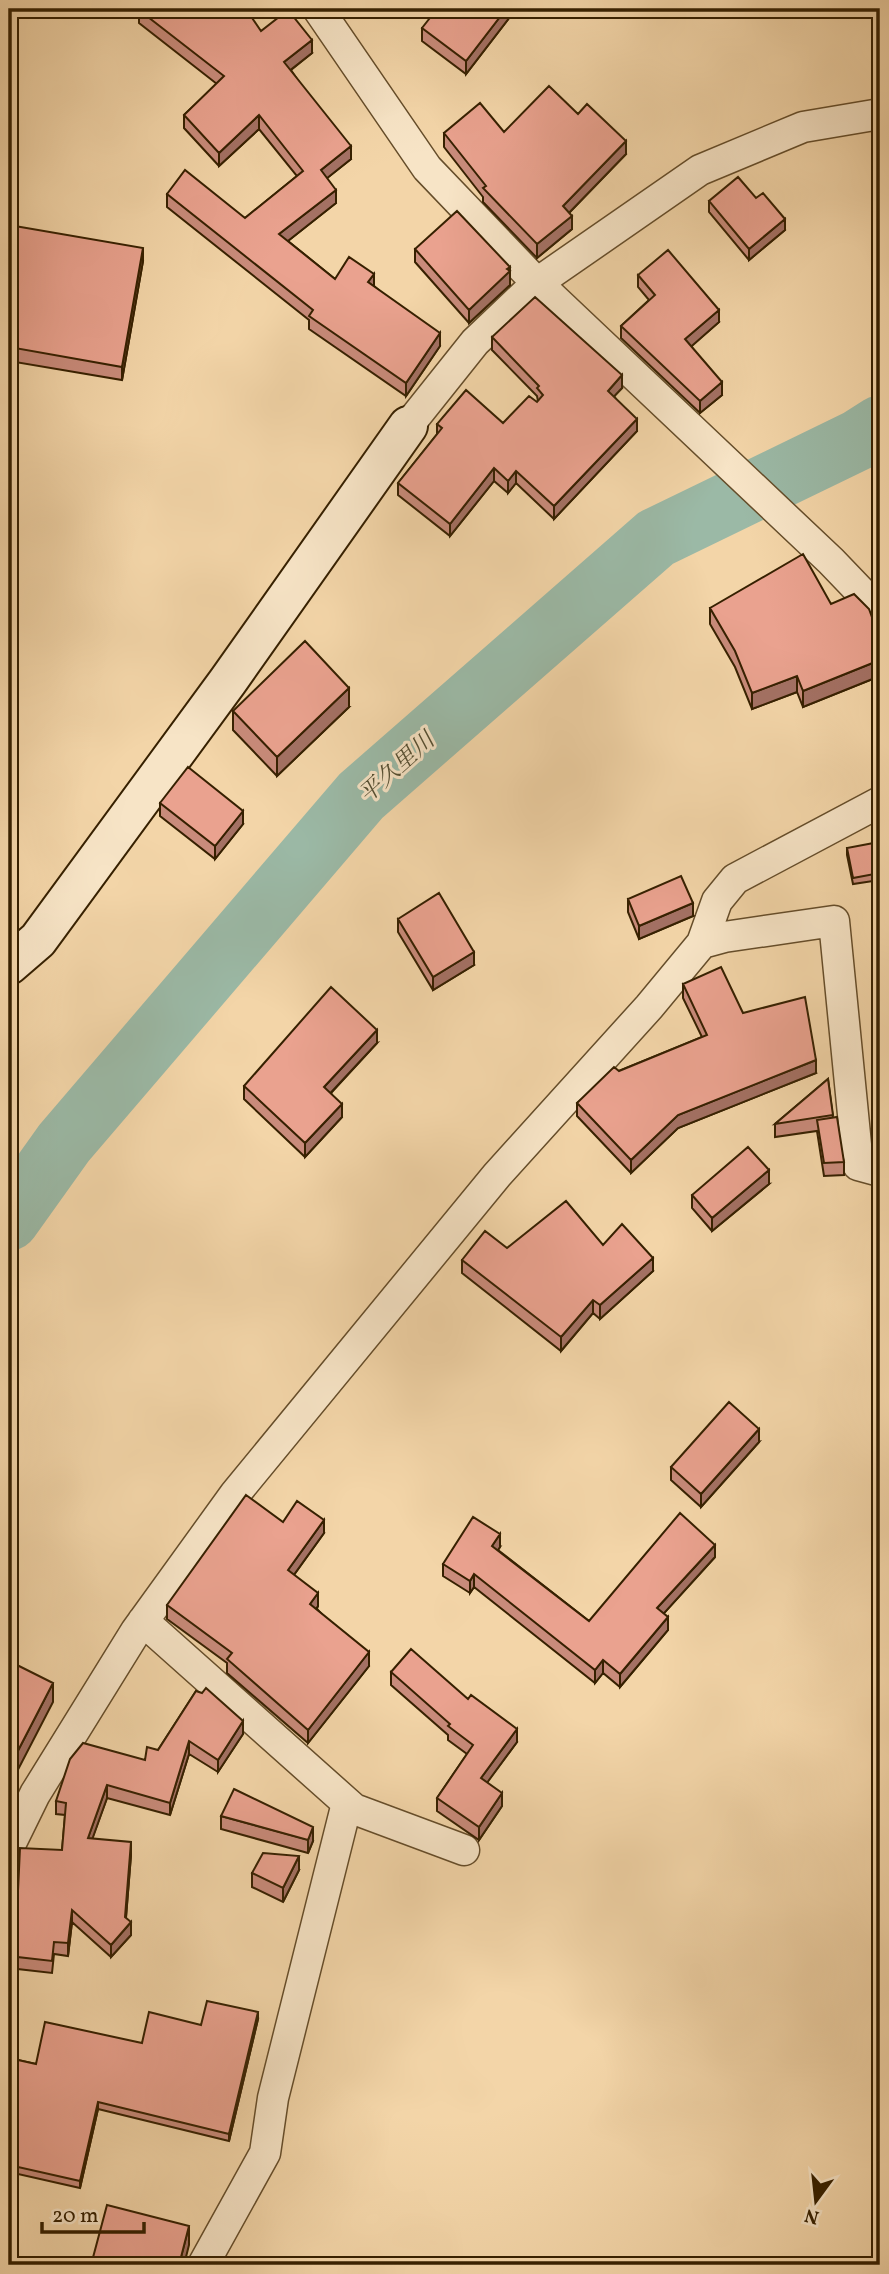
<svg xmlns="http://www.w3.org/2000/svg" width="889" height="2274" viewBox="0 0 889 2274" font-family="Vollkorn,'Noto Serif JP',serif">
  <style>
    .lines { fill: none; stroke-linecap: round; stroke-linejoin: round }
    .river { stroke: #9bb9a6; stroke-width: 61 }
    .street-casing { stroke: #654d2a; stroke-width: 33 }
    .secondary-casing { stroke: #362000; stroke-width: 42 }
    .street { stroke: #f7e4c6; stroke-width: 30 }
    .secondary { stroke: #f7e4c6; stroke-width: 38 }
    .wall { fill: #c98b7b; stroke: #362000; stroke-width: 2 }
    .shaded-wall { fill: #a47164; stroke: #362000; stroke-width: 2 }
    .building { fill: #eaa28f; stroke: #362000; stroke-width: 2 }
    .labels { text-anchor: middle; stroke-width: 6; stroke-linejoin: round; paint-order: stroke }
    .water-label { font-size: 23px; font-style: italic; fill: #544e32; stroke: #f7e4c6 }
  </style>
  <rect width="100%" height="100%" fill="#f3d5a8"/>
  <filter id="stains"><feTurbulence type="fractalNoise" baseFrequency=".00286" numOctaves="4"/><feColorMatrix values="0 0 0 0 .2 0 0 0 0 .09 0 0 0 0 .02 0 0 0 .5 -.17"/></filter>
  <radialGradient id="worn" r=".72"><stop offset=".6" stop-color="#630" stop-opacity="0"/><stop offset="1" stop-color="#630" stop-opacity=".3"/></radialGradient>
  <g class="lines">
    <path class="river" d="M9 1220 64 1143 361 796 656 538 858 440 880 426"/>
    <g class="street-casing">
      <path id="street" d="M318 9 427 168 537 283 831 561 880 612
        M408 426 475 342 537 283 700 170 803 127 880 114
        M702 943 724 937 834 921 858 1165 880 1171
        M143 1621 354 1809 464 1850
        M9 1847 35 1794 136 1631 235 1494 497 1175 649 1007 702 943 717 901 735 879 880 802
        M203 2265 265 2153 273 2098 347 1803"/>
    </g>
    <g class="secondary-casing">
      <path id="secondary" d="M9 965 38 940 228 681 408 426"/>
    </g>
    <use href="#street" class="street"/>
    <use href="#secondary" class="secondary"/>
  </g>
  <path class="wall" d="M516 9 466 74 422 41V28Z
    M139 10 261 31 312 53 291 70 351 159 327 178 336 203 288 241 335 279 374 286 440 346 406 396 309 329V320L167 207V194L245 218 297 176 259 129 219 166 184 128V115L217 84 139 23Z
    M578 114 626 154 569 213 572 229 537 258 483 202V197L444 147V133L504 132Z
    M756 198 785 230 749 260 709 212V201Z
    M9 225 143 261 122 380 9 361Z
    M415 249 510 267V285L469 323 415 262Z
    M638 275 719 322 691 346 722 395 700 413 621 338V326L649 300 638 287Z
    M492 337 622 388 614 396 637 431 554 519 516 483 508 493 494 481 450 536 398 495V483L437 434V424L503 423 538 401 537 396 492 350Z
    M831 604 873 620 880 617V676L803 707 797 692 752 709 735 667 710 624V608Z
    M349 707 277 776 233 730V711Z
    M160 803 243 824 215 859 160 816Z
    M847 848 880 850V880L853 884 847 855Z
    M628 899 693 916 639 939 628 912Z
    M398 919 474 965 433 990 398 932Z
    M683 984 743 1013 816 1073 678 1128 631 1173 577 1116V1103L619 1071 702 1037 683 998Z
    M377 1043 331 1093 342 1117 305 1157 244 1099V1086Z
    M828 1079 833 1118 844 1162V1175L824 1176 817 1131 775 1137V1124Z
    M769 1184 712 1231 692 1208V1195Z
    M603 1245 653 1271 600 1319 593 1313 561 1351 462 1273V1260L507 1248Z
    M759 1442 701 1507 671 1480V1467Z
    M283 1522 324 1533 294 1575 318 1606 317 1609 369 1666 308 1743 227 1673V1663L167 1619V1605Z
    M500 1547 498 1550 589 1621 715 1557 663 1614 668 1630 620 1687 603 1673 595 1683 474 1587 470 1593 443 1576V1564Z
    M391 1672 517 1742 487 1782 502 1806 479 1840 437 1811V1798L467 1754 448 1740V1735L391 1685Z
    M196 1691 243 1734 218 1772 189 1754 170 1815 107 1798 92 1839 131 1855 126 1918 131 1935 111 1957 72 1922 68 1956 54 1954 52 1973 9 1968V1956L17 1912 62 1850 65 1815 56 1814V1801L145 1760 158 1750Z
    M221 1816 313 1841 308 1853 221 1829Z
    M299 1870 283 1902 252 1887V1873Z
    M258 2019 229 2141 98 2109 80 2188 9 2172V2058L36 2064 142 2043 201 2025Z"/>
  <path class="shaded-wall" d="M506 9H516L466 74V61Z
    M312 40V53L284 75V62Z
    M259 115V129L219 166V153Z
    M626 141V154L563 219V206Z
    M351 146V159L321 183V170Z
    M336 190V203L279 248V234Z
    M572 216V229L537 258V244Z
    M785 219V230L749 260V249Z
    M143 248V261L122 380V367Z
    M510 267V285L469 323V310Z
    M374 274V287L368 282Z
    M719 310V322L685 352V339Z
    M440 333V346L406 396V383Z
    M622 375V388L608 403V391Z
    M722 382V395L700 413V401Z
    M637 419V431L554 519V506Z
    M494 468V481L450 536V524Z
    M516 471V483L508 493V481Z
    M880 660V676L803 707V691Z
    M797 676V692L752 709V693Z
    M349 688V707L277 776V757Z
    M243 811V824L215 859V846Z
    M693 903V916L639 939V926Z
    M474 952V965L433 990V977Z
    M377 1030V1043L324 1100V1087Z
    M816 1060V1073L678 1128 631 1173V1160L678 1115Z
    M342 1104V1117L305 1157V1143Z
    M769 1170V1184L712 1231V1218Z
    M653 1258V1271L600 1319V1305Z
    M593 1300V1313L561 1351V1337Z
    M759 1429V1442L701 1507V1494Z
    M324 1520V1533L288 1583V1570Z
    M500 1534V1547L492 1559V1546Z
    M715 1545V1557L657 1621V1608Z
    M474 1574V1587L470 1593V1581Z
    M318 1593V1606L310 1617V1604Z
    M668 1617V1630L620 1687V1674Z
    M369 1652V1666L308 1743V1730Z
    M603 1660V1673L595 1683V1670Z
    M53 1683V1702L9 1787V1768Z
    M243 1721V1734L218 1772V1760Z
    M517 1729V1742L481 1791V1778Z
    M189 1741V1754L170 1815V1803Z
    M107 1785V1798L88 1851V1838Z
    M502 1793V1806L479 1840V1827Z
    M313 1827V1841L308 1853V1840Z
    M131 1842V1855L125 1929V1917Z
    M299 1856V1870L283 1902V1888Z
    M72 1910V1922L68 1956V1943Z
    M131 1922V1935L111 1957V1945Z
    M258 2012V2019L229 2141V2134Z
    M98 2102V2109L80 2188V2181Z
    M189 2226V2245L184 2265H179Z"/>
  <path class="building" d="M139 9H218L220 10 221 9H246L261 31 288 10 312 40 284 62 351 146 321 170 336 190 279 234 335 279 349 257 374 274 368 282 440 333 406 383 309 316 313 310 167 194 185 170 245 218 303 171 259 115 219 153 184 115 224 76 139 10Z
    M437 9H506L466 61 422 28Z
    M549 86 578 114 587 104 626 141 563 206 572 216 537 244 483 188 486 186 444 133 480 103 504 132Z
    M738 177 756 198 763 193 785 219 749 249 709 201Z
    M457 211 510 267 507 269 510 271 469 310 415 249Z
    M9 225 143 248 122 367 9 347Z
    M668 250 719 310 685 339 722 382 700 401 621 326 655 295 638 275Z
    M535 297 622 375 608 391 637 419 554 506 516 471 508 481 494 468 450 524 398 483 442 428 437 424 466 390 503 423 529 396 537 402 543 395 537 388 539 386 492 337Z
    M803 554 831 604 854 594 869 609 873 620 880 617V660L803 691 797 676 752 693 735 651 710 608Z
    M305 641 349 688 277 757 233 711Z
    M188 767 243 811 215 846 160 803Z
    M879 842 880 850V873L853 878 847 848Z
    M681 876 693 903 639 926 628 899Z
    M439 893 474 952 433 977 398 919Z
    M721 967 743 1013 805 997 816 1060 678 1115 631 1160 577 1103 614 1067 619 1071 707 1035 683 984Z
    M331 987 377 1030 324 1087 342 1104 305 1143 244 1086Z
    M828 1079 833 1115 775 1124Z
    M837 1117 844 1162 824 1163 817 1120Z
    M748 1147 769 1170 712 1218 692 1195Z
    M566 1201 603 1245 622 1224 653 1258 600 1305 593 1300 561 1337 462 1260 485 1231 507 1248Z
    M729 1402 759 1429 701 1494 671 1467Z
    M246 1495 283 1522 297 1501 324 1520 288 1570 318 1593 310 1604 369 1652 308 1730 227 1659 232 1653 167 1605Z
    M680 1513 715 1545 657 1608 668 1617 620 1674 603 1660 595 1670 474 1574 470 1581 443 1564 473 1517 500 1534 492 1546 589 1621Z
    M411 1649 468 1699 471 1695 517 1729 481 1778 502 1793 479 1827 437 1798 473 1745 448 1726 450 1724 391 1672Z
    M9 1661 53 1683 9 1768Z
    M206 1688 243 1721 218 1760 189 1741 170 1803 107 1785 88 1838 131 1842 125 1917 131 1922 111 1945 72 1910 68 1943 54 1942 52 1961 9 1956 14 1911 17 1912 20 1848 62 1850 66 1803 56 1801 70 1759 83 1743 145 1760 147 1747 158 1750 196 1691 202 1693Z
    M234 1789 313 1827 308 1840 221 1816Z
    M263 1853 299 1856 283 1888 252 1873Z
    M207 2001 258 2012 229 2134 98 2102 80 2181 9 2165V2058L36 2064 45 2022 142 2043 149 2012 201 2025Z
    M107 2205 189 2226 179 2265H91Z"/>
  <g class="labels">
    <g class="water-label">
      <text transform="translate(396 767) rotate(-42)" y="8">平久里川</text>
    </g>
  </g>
  <rect width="889" height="2274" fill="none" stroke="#f3d5a8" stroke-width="35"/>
  <rect x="10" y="10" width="868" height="2253" fill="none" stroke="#362000" stroke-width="3.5"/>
  <rect x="18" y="18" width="854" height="2239" fill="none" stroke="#362000" stroke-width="2"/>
  <g transform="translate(816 2201) rotate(195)" stroke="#f7e4c6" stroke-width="5" paint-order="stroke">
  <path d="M0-5L12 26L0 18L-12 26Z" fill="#362000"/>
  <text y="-10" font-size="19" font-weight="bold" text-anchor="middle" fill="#362000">N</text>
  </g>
  <path d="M42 2222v10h102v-10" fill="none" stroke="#362000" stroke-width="3.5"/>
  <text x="52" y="2222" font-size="21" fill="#362000" stroke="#f7e4c6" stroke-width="5" paint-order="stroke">20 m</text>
  <rect width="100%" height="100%" filter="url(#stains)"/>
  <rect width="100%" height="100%" fill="url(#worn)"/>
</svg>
